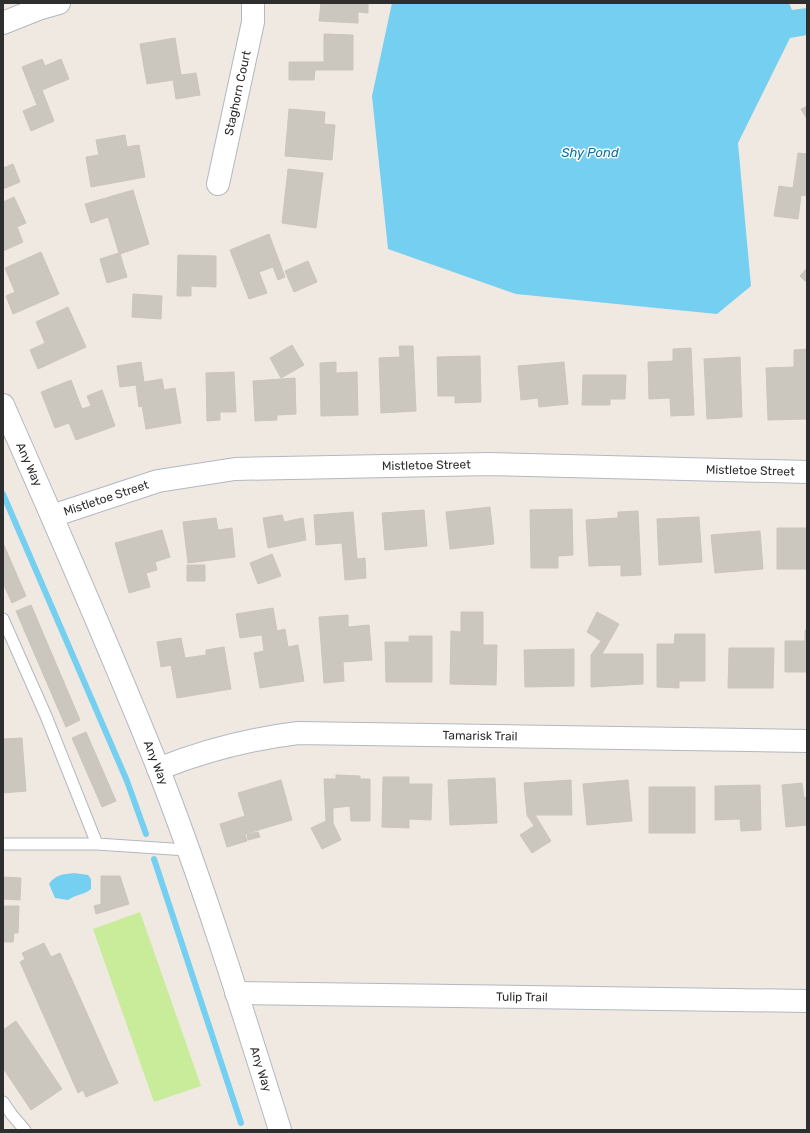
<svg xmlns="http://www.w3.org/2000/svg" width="810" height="1133" viewBox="0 0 810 1133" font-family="Rubik,sans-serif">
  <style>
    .pitch { fill: #c9ec9a }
    .water { fill: #75cff0 }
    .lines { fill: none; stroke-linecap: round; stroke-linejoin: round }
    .stream { stroke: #75cff0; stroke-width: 6 }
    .building { fill: #cbc7bf; stroke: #cbc5ba }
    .lane-casing { stroke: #b4b7c1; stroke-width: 13 }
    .street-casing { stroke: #b4b7c1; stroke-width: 24 }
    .secondary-casing { stroke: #b4b7c1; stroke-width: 24 }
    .lane { stroke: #fff; stroke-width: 11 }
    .street { stroke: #fff; stroke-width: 22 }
    .secondary { stroke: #fff; stroke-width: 22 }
    .labels { text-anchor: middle; stroke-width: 3; stroke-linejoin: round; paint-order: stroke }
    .street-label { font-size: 12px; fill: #2e2e2e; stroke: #fff }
    .water-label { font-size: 13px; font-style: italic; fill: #0d6fa3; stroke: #fff }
  </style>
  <rect width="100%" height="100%" fill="#efe9e1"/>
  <path class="pitch" d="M140 912 201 1086 154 1102 93 929Z"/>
  <path class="water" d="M392 3H789L792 10 807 8V35L790 38 738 143 751 286 717 314 516 294 388 249 372 96Z
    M74 873 88 875 91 879V889C84 895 77 894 68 900L55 898 49 884C55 875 63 874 74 873Z"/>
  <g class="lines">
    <path class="stream" d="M3 494 127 781 146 834
      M154 859 241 1123"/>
  </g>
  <path class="building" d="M321 3H368V13L358 12V23L319 21Z
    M324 34 353 35V70H315L314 80H289V62H324Z
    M175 38 181 75 196 73 200 95 176 99 173 80 147 84 140 44Z
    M42 59 45 66 61 59 69 79 42 90 54 121 31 131 23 111 37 105 22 67Z
    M807 106V119L801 109Z
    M289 109 325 112 324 124 335 125 332 160 285 156Z
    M125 135 127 147 139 145 145 177 91 187 86 157 99 155 96 140Z
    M798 153 807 154V196L801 195 798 219 774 216 779 186 793 188Z
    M13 164 20 182 3 189V168Z
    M288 169 323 173 316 228 282 223Z
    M133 190 149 244 120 254 127 277 107 283 100 259 119 253 108 217 91 223 85 204Z
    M14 197 26 223 17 227 23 242 3 251V202Z
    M269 234 285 277 278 280 273 267 259 272 267 293 249 299 230 250Z
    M41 252 59 294 13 314 6 296 15 292 5 268Z
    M178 255 216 256V287L191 286V296H177Z
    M308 261 317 282 294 292 285 271Z
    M807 268V283L800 276Z
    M133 294 162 296 161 319 132 317Z
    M68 307 86 347 38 369 30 350 45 343 36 322Z
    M292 345 304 365 281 378 270 358Z
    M399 346H413L416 411 381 413 379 358 400 357Z
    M691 348 694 415 671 416 670 398 649 399 648 362 673 361V349Z
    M807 349V419L768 420 766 368 794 367V350Z
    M480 356 481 402 455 403V396H438L437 357Z
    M740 357 742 417 707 419 704 359Z
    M141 362 144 382 162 379 164 390 175 388 181 423 146 429 142 406 139 407 136 385 120 387 117 366Z
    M336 362V373L357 372 358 415 321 416 320 363Z
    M564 362 568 404 539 407 538 398 521 400 518 366Z
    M234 372 236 412H220V420L207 421 206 373Z
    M583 375H626L625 399H610V405H582Z
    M295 378 296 414 277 415V420L255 421 253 381Z
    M71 380 82 409 91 406 87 396 102 390 115 426 76 440 69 423 55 428 41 392Z
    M490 507 494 544 450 549 446 512Z
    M572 509 573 555 558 556V568H531L530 510Z
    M424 510 427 546 385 550 382 513Z
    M638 511 641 575 621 576V565L589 566 586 520 618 518V512Z
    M353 512 357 559 365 558 366 578 345 580 342 543 316 545 314 515Z
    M282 515 284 522 303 518 306 540 268 548 263 518Z
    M699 517 702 562 659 565 657 519Z
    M216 518 218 530 232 528 235 557 188 563 183 522Z
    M777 528H807V569H777Z
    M162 530 170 557 155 562 157 570 146 573 150 587 129 593 115 543Z
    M760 531 763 569 715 573 711 535Z
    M3 543 26 596 12 603 3 583Z
    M272 554 281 576 258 584 250 563Z
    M187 565H205V581H187Z
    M31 605 80 720 66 727 16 611Z
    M273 608 277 631 285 629 288 647 298 645 304 681 260 688 254 653 264 651 262 635 240 638 236 614Z
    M461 612H483V645H497L496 685 450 684 451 631 461 632Z
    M597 612 619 624 602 654H643V684L591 687V655L601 641 587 632Z
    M348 615V627L369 625 372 660 343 662 344 681 324 683 319 617Z
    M805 630H807V672H785V641H805Z
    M675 634H705V681H679V688L657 687V644H674Z
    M409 636H432V682H386L385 642H409Z
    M181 638 185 658 206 655V650L224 647 231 689 177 698 171 665 161 667 157 642Z
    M729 648H774L773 688H728Z
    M574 649V686L525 687 524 650Z
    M86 732 116 801 102 807 72 738Z
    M22 738 26 791 3 793V739Z
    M336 775 360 776V779H370V821H351L350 806 333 808V823L341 840 322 849 311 828 326 821 324 779H336Z
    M383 777H409V784H432L431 820 409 819V828L382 827Z
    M495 778 497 823 450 825 448 780Z
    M281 780 292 820 245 834 247 841 227 847 220 824 245 816 238 793Z
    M571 780 572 815H535L551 841 532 853 520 835 534 826 527 815 524 783Z
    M628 780 632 821 587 825 583 784Z
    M802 783 804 798 807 797V825L786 827 782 785Z
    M760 785 761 830 741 831 740 819 715 820V786Z
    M649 787H695V833H649Z
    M258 832 260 837 248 840 247 834Z
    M101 876H120L129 904 96 914 94 906 101 904Z
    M3 877 21 878 20 900 3 899Z
    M3 906H19L18 933H14L13 942H3Z
    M44 943 51 957 60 953 118 1083 86 1097 83 1090 78 1093 20 962 25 959 22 953Z
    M16 1021 62 1089 31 1110 3 1068V1030Z"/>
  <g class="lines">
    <g class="lane-casing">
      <path id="lane" d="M3 619 46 716 97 844
        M3 844H97L187 850
        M3 1102 12 1115 25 1130"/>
    </g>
    <g class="street-casing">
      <g id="street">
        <path d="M3 23 38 9 59 3"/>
        <path id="s1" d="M218 184 253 22V3"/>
        <path id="s2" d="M52 516 158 481 235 469 489 464 807 472"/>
        <path id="s3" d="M158 769C203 751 249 739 298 733L807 741"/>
        <path id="s4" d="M236 993 807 1001"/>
      </g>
    </g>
    <g class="secondary-casing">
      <g id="secondary">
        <path id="s5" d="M3 405C56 525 109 646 158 768 204 886 242 1009 280 1130"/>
      </g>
    </g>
    <use href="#lane" class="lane"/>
    <use href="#street" class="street"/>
    <use href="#secondary" class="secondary"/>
  </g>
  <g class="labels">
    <g class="street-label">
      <text dy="4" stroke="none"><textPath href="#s1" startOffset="93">Staghorn Court</textPath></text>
      <text dy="4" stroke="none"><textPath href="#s5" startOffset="65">Any Way</textPath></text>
      <text dy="4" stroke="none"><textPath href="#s2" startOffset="381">Mistletoe Street</textPath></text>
      <text dy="4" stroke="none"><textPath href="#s2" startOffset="705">Mistletoe Street</textPath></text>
      <text dy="4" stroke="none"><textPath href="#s2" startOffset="57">Mistletoe Street</textPath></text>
      <text dy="4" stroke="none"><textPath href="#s3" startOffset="327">Tamarisk Trail</textPath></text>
      <text dy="4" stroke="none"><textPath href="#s5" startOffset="389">Any Way</textPath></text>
      <text dy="4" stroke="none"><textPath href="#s4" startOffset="286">Tulip Trail</textPath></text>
      <text dy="4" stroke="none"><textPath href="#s5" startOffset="713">Any Way</textPath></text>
    </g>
    <g class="water-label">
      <text x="590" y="157">Shy Pond</text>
    </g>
  </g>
  <rect width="810" height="1133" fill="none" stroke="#2e2e2e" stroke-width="8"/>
</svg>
